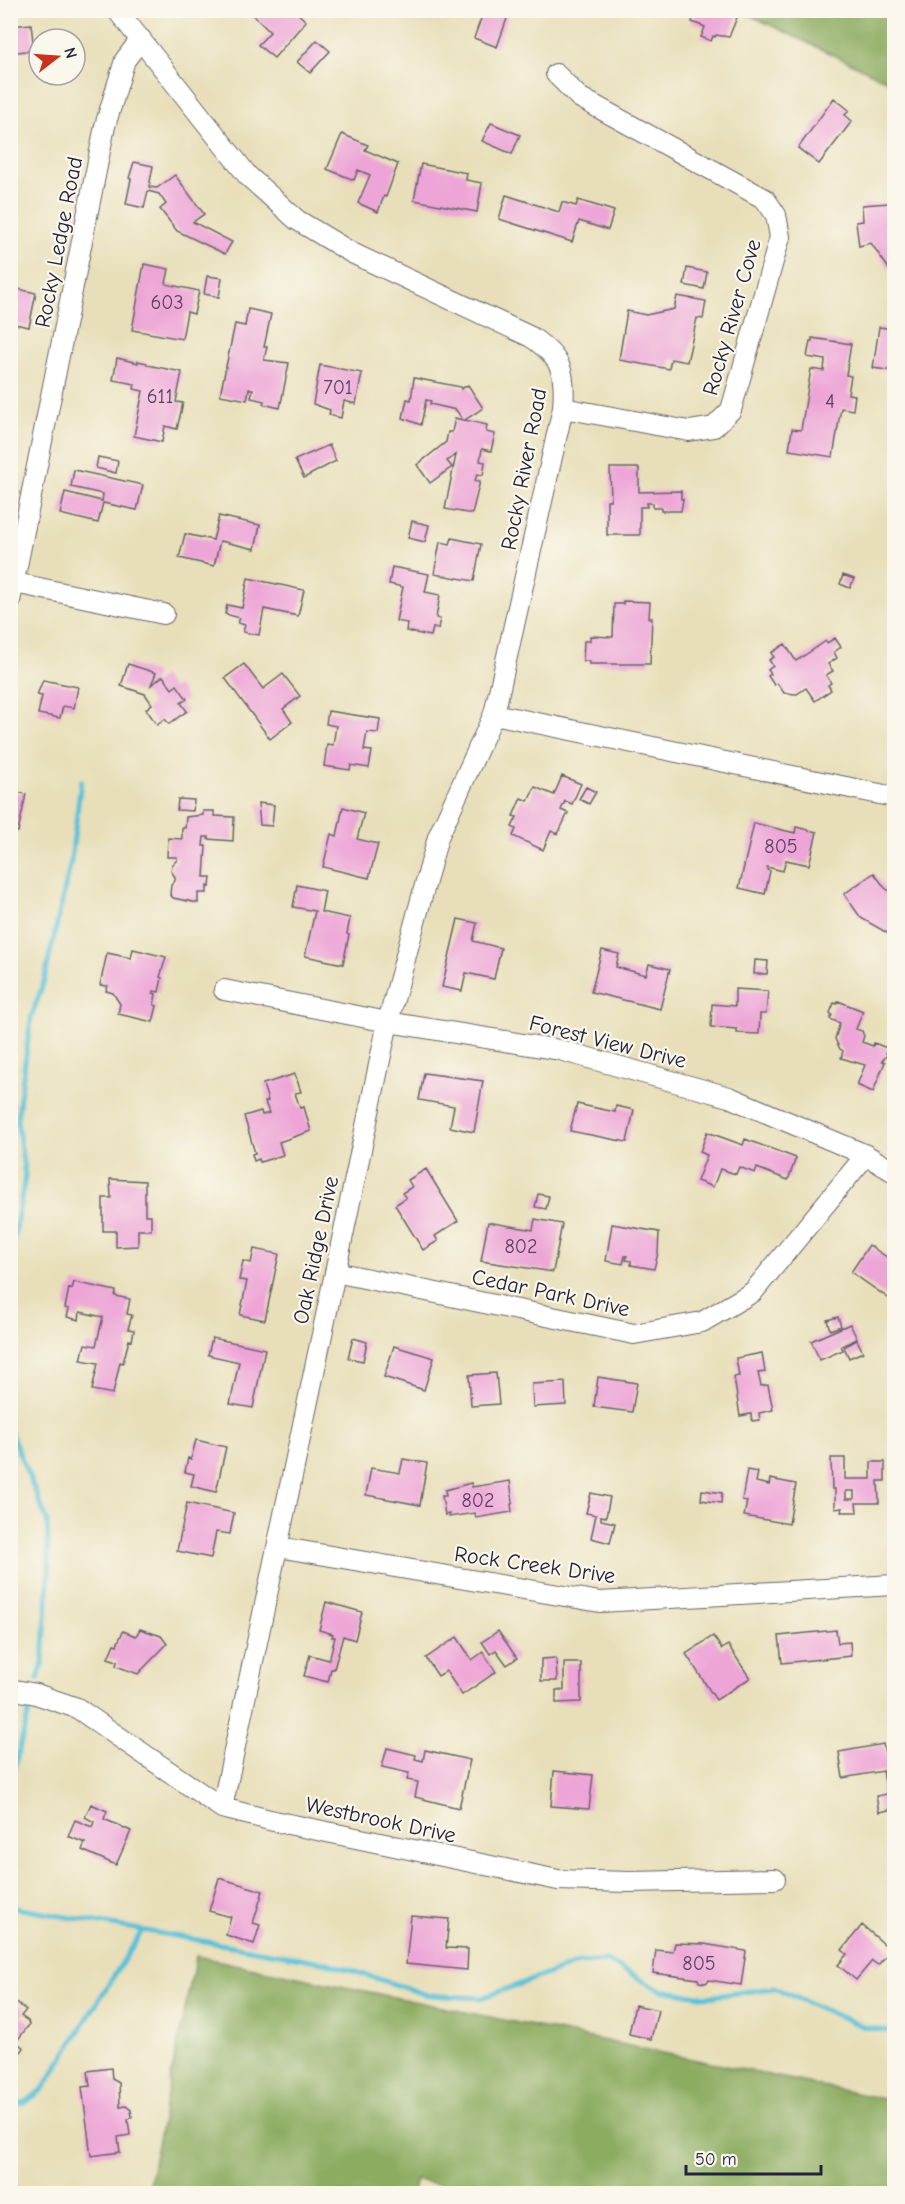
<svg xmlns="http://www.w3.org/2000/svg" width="905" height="2204" viewBox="0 0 905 2204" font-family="'Comic Neue',sans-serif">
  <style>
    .forest { fill: #8cac60; stroke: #57674e; stroke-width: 1.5 }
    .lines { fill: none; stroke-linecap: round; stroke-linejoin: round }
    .stream { stroke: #59c0d7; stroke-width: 5 }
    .building { fill: #eda5d7; fill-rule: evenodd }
    .minor-casing { stroke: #676467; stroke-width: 22 }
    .minor { stroke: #fff; stroke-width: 20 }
    .labels { text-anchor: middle; stroke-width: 4.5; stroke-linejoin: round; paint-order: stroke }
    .number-label { font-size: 20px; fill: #554362 }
    .street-label { font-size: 22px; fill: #22223b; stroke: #fbf7ec }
  </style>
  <rect width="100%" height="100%" fill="#fbf7ec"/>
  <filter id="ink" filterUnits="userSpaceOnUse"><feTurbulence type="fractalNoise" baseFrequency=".0167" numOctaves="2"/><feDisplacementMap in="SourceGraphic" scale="12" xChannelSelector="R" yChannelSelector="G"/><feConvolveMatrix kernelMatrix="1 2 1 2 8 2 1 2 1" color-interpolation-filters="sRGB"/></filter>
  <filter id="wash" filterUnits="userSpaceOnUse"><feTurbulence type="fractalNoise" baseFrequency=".008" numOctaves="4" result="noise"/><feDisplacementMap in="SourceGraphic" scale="24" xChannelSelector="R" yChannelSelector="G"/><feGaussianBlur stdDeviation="1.35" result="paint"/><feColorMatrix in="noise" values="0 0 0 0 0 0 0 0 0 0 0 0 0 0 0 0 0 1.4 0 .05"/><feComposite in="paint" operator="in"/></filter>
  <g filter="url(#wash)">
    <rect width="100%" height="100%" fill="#e8dfba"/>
    <path class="forest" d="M741 11H894V84Z
      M196 1956 894 2101V2193L495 2194 416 2180 412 2194 147 2193Z"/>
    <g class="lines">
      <path class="stream" d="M10 1262 25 1176 17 1120 31 1018 44 981 71 861 81 781
        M10 1431 47 1520 49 1573 43 1663 38 1679
        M10 1784 30 1708
        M10 1907 328 1963 428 1995 481 1998 579 1963 607 1961 660 1990 707 1997 774 1988 864 2027 894 2032
        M10 2106 26 2102 43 2089 142 1931"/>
    </g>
    <g id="blocks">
      <path class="building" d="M248 10H294L306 21 274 58 258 45 270 32Z
        M484 10H510L497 47 474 38Z
        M696 10H740L729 37 716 35 715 37 713 36 711 41 701 37 705 27 692 22Z
        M31 24 34 50 10 53V26Z
        M317 40 330 51 310 73 297 62Z
        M834 98 849 110 845 115 852 121 819 164 798 148Z
        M491 123 520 135 512 154 482 141Z
        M342 134 368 145 365 150 398 164 386 197 384 196 378 212 358 203 370 175 358 170 354 180 327 169Z
        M134 162 153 166 149 187 157 188 175 175 204 214 193 222 232 242 225 254 177 231 160 209 166 204 159 194 148 191 144 208 126 204 131 179 129 178Z
        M421 164 467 173 466 180 482 183 477 212 414 200Z
        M506 195 559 212 562 202 576 206 578 200 614 211 608 230 579 221 572 242 499 219Z
        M889 203 893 240 894 238V276L871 243 859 246 856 222 863 221 862 205Z
        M144 264 169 269 166 284 199 291 194 314 187 312 182 339 132 330Z
        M687 268 707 272 704 289 684 285Z
        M207 276 222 278 219 297 204 294Z
        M14 288 36 293 29 327 10 323V305Z
        M677 296 706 301 703 319 697 318 687 362 671 359 669 369 619 360 627 311 646 315 674 309Z
        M248 309 271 314 264 347H267L264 360 289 363 280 408 263 404 264 401 251 398 253 389H249L247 400 220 395 235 324 245 326Z
        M879 327 894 329V371L873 368Z
        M812 338 851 344 846 375 851 376 848 394 855 395 853 410 841 408 833 457 789 450 792 429 801 430 811 369 824 371 825 360 807 357 810 341H812Z
        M117 358 138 363V361L147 363V365L182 372 176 402 183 403 177 429 165 426 162 442 134 436 143 391 134 389 135 384 113 380Z
        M320 365 362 373 356 404 344 401 341 418 329 415 330 410 313 404Z
        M414 378 461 387V389L468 385 483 408 465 420 487 425 486 432 495 434 491 451 482 449 480 461 485 462 483 475 477 474 475 481H480L472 514 445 509 456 455 447 461 452 467 430 483 417 465 446 442 448 432H452L455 418 463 420 456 410 430 404 431 401 426 400 421 425 403 418 407 399 411 400Z
        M329 445 336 461 304 478 295 460Z
        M98 457 118 461 116 473 96 468Z
        M610 468H639V492L681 491V499H683L681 511H661V508H653V503H647V507H640V535H607V500H611Z
        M74 470 143 485 137 510 103 503 98 523 60 514 65 492 102 501 103 494 71 487Z
        M219 516 260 525 255 549 220 541 214 566 179 558 185 534 213 540Z
        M412 521 429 525 425 542 408 538Z
        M452 538 481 544 474 581 434 574 440 542 450 544Z
        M392 567 429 574 425 592 440 595 436 618 440 619 438 629 433 628 431 636 406 631 407 623 396 621 403 587 389 584Z
        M843 575 854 579 850 588 840 584Z
        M248 578 304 590 298 616 264 609 259 635 243 632 245 625 238 623 240 618 225 614 227 605 242 608Z
        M623 601 650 602 649 618H652L650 664H589V661H583L584 641H590V636L613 637 614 604H623Z
        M835 638 841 647 834 652 837 658 828 664 833 671 826 675 831 683 828 685 831 690 815 701 806 688 797 694 784 693 777 683 774 685 768 676 771 674 768 670 773 666 769 660 774 657 771 653 785 644 796 661 826 641 827 643Z
        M128 664 156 673 151 685 163 676 172 689 177 685 187 699 181 703 187 711 169 724 165 719 157 725 146 709 152 704 145 694 121 686Z
        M244 664 263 689 283 674 300 696 283 709 292 722 270 739 225 678Z
        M43 680 78 687 74 708 63 706 60 718 38 714 42 696 37 695Z
        M328 711 380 719 378 733 367 732 364 750 372 751 369 768 351 765 350 770 324 766 327 744 333 745 336 726 326 724Z
        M562 776 581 784 572 804 565 801 561 810 568 813 558 834 551 831 543 850 513 836 516 829 512 827 517 817 513 816 521 798 528 801 535 787 554 795Z
        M586 787 596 792 589 804 579 799Z
        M10 791 26 794 18 832 10 831Z
        M178 799 194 800 193 811 177 810Z
        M258 803 274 805 272 826 260 825Z
        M343 807 364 813 357 839 378 844 369 878 323 867 331 834 337 836Z
        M203 811H214V816L234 817 233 841 208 839 209 837H204L203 846H206L204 877H211L210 887 207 886V893H198V903L173 898 170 894 171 885 175 881V877L171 871 172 865 177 860V857H167L168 838 182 839V828H185L186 817 203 815Z
        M754 823 795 833 796 827 817 832 809 865 786 860 783 871 767 867V870L770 871 765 894 739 888Z
        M874 873 885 888 894 894V937L861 918 844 894Z
        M297 885 325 891 321 912 350 918 347 934 349 935 343 964 305 956 315 911 293 907Z
        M458 919 477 923 473 941 501 948 494 979 466 973 462 991 442 987Z
        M133 949 166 957 160 977 162 978 159 992 153 991V993L156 994 154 1005 157 1006 153 1022 118 1014 120 1004 113 993 106 991 108 986 100 985 107 953 131 958Z
        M602 950 619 954 616 967 646 975 649 964 670 969 660 1009 591 992Z
        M755 960 768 961 767 974H754Z
        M735 989 768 991 766 1014H760L759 1034 737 1033V1029L711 1027 712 1004 735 1006Z
        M838 1001 863 1011 856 1029 862 1031 864 1036 862 1042 873 1046 874 1043 887 1048 886 1053 888 1054 882 1061 885 1062 873 1092 857 1085 865 1065 841 1058 843 1051 840 1049 835 1039 840 1023 830 1019 832 1015 830 1013 834 1003 837 1004Z
        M424 1073 483 1081 474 1132 450 1127 454 1106 419 1100Z
        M295 1074 301 1092 295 1093 300 1108 304 1107 311 1131 279 1142 283 1155 260 1162 259 1159 254 1161 252 1154 255 1153 244 1116 261 1111 262 1115 269 1113 265 1102 268 1101 263 1084Z
        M577 1104 615 1112 616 1106 634 1110 627 1142 570 1131Z
        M707 1132 743 1145 745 1139 796 1158 788 1180 757 1168 755 1173 739 1167 736 1174 720 1169 713 1187 697 1181 707 1155 700 1152Z
        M426 1169 458 1221 435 1236 438 1241 423 1250 395 1205 406 1198 402 1193 412 1187 408 1180Z
        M110 1179 145 1181V1215H151V1230H138V1246L116 1247V1231H103V1198H111Z
        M538 1194 549 1196 546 1209 535 1207Z
        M535 1219 562 1224 553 1272 481 1261 488 1222 533 1230Z
        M612 1224 659 1232 658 1253 654 1269 631 1265V1261L626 1260 627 1256H625L623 1264 606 1261Z
        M869 1245 894 1262V1302L851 1272Z
        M254 1249 279 1254 265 1320 240 1315 247 1281 239 1280 243 1261 251 1263Z
        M74 1282 116 1291 115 1296 130 1299 127 1314 132 1315 128 1329 134 1330 132 1341 129 1340 123 1363 120 1362 113 1394 92 1390 98 1363 81 1360 85 1344 96 1346 103 1317 80 1312 79 1320 67 1317 69 1309 65 1308 69 1288 72 1289Z
        M838 1317 841 1326 830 1330 827 1320Z
        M850 1324 857 1339 841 1346 843 1350 820 1360 811 1341Z
        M212 1338 265 1349 253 1408 230 1404 239 1362 208 1355Z
        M353 1338 367 1342 363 1361 348 1358Z
        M857 1340 863 1352 849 1358 844 1347Z
        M394 1346 434 1358 424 1390 384 1377Z
        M762 1353 765 1372 758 1373 761 1386 768 1385 773 1410 759 1413 760 1420 752 1421 751 1414 740 1416 734 1377 739 1376 736 1358Z
        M496 1373 499 1404 471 1406 469 1375Z
        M598 1377 637 1383 632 1412 594 1407Z
        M565 1382 566 1405 533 1407 532 1384Z
        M196 1440 226 1447 216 1492 191 1486 194 1474 185 1472 188 1458 191 1459Z
        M831 1458H845V1479H871V1462H885V1481H878L879 1503H856L857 1512H841L842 1508 835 1509V1489H832ZM846 1491H854V1499H846Z
        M403 1459 427 1463 420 1505 366 1495 371 1468 400 1473Z
        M747 1470 758 1472 756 1482 769 1485 770 1479 796 1484 789 1524 744 1516 747 1501 742 1500Z
        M510 1481 513 1503 511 1504 512 1512 476 1518 475 1513 449 1517V1514L445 1515 442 1496H446L445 1490 471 1483 472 1487Z
        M702 1490 722 1493 721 1503 701 1500Z
        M591 1493 610 1497 606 1517 601 1516V1520L615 1523 610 1543 591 1538 596 1515 586 1513Z
        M187 1503 234 1513 230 1534 216 1532 211 1558 177 1551Z
        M326 1602 362 1612 355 1640 343 1636 334 1669H331L328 1682 304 1676 310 1655 329 1660 335 1637H332L333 1634 319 1630Z
        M140 1629 161 1636 167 1644 138 1674 116 1666 117 1661 108 1658 114 1644 117 1645 123 1631 136 1636Z
        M836 1630 838 1643 850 1642 851 1656 782 1663 779 1636Z
        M498 1631 517 1658 507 1665 496 1650 490 1654 482 1642Z
        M713 1636 722 1649 728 1645 750 1678 716 1700 686 1654Z
        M457 1637 472 1660 483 1652 496 1672 462 1695 446 1671 438 1676 426 1658Z
        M556 1658 557 1681H541V1659Z
        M564 1663H581V1702L556 1703V1690H564Z
        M883 1744 886 1758 894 1756V1809L879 1812 876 1796 887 1794 883 1771 843 1778 839 1752Z
        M387 1748 416 1755 415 1759 423 1761 425 1750 470 1760 459 1808 415 1797 418 1782 407 1780 409 1773 382 1767Z
        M554 1771 593 1775 589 1809 551 1806Z
        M91 1804 107 1811 104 1819 131 1831 116 1865 82 1850 85 1843 68 1836 75 1820 92 1827 94 1822 85 1817Z
        M219 1878 263 1891 253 1923 260 1925 254 1944 226 1935 231 1917 209 1911Z
        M411 1916 449 1919 446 1948 468 1949 467 1970 406 1964Z
        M862 1925 891 1950 878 1965 872 1961 856 1980 838 1965 847 1954 842 1950Z
        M675 1943 704 1944 746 1951 741 1985 709 1980 706 1983 699 1982 698 1979 653 1973 656 1950 673 1952Z
        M10 1998 26 2010 21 2016 28 2021 29 2025 16 2042 24 2048 12 2063Z
        M635 2005 658 2010 651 2039 629 2034Z
        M111 2068 112 2079 119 2083 120 2107 126 2106 131 2110 132 2117 128 2120 130 2135 118 2137 120 2152 91 2156 82 2087 90 2086 88 2071Z"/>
    </g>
  </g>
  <g filter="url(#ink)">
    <use href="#blocks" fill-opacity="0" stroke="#676467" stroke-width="1.5"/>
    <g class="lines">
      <g class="minor-casing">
        <path id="minor" d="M117 10 248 176 297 220 352 253 531 337C562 358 566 372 563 408L494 714 438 837 388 1022 222 1808
          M556 74 579 97 765 199 776 215 780 237 731 410 714 427 689 431 563 408
          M15 583 164 614
          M10 601 105 126 125 60 141 39
          M494 714 894 797
          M224 990 388 1022 560 1050 729 1097 866 1155 894 1172
          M335 1272 634 1334 702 1322 753 1292 866 1155
          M278 1547 600 1602 894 1585
          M10 1689 36 1694 77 1708 222 1808 274 1821 558 1880 629 1882 775 1879"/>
      </g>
      <use href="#minor" class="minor"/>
    </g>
  </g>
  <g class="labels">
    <g class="number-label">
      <text x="167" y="309">603</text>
      <text x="338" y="394">701</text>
      <text x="160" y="403">611</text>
      <text x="830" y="408">4</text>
      <text x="781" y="853">805</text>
      <text x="521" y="1253">802</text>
      <text x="478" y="1507">802</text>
      <text x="699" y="1970">805</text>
    </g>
    <g class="street-label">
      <text transform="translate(58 242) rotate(-79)" y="8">Rocky Ledge Road</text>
      <text transform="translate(731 317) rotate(-74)" y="8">Rocky River Cove</text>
      <text transform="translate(523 469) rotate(-79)" y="8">Rocky River Road</text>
      <text transform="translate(608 1041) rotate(14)" y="8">Forest View Drive</text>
      <text transform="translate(315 1250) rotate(-78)" y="8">Oak Ridge Drive</text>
      <text transform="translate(551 1292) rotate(12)" y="8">Cedar Park Drive</text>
      <text transform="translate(535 1564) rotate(8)" y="8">Rock Creek Drive</text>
      <text transform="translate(381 1819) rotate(12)" y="8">Westbrook Drive</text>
    </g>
  </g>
  <rect width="905" height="2204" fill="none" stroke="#fbf7ec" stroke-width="36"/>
  <g transform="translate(57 57) rotate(73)"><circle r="28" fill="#fbf7ec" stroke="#a4a2a5" stroke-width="1.5"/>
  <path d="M0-4.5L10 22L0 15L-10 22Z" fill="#c8321e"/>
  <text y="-9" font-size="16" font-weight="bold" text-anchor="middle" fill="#22223b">N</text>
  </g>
  <path d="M686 2165v9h135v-9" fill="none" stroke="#22223b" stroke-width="3"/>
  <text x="695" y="2165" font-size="18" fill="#22223b" stroke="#fbf7ec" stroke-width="4.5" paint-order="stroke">50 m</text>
</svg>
